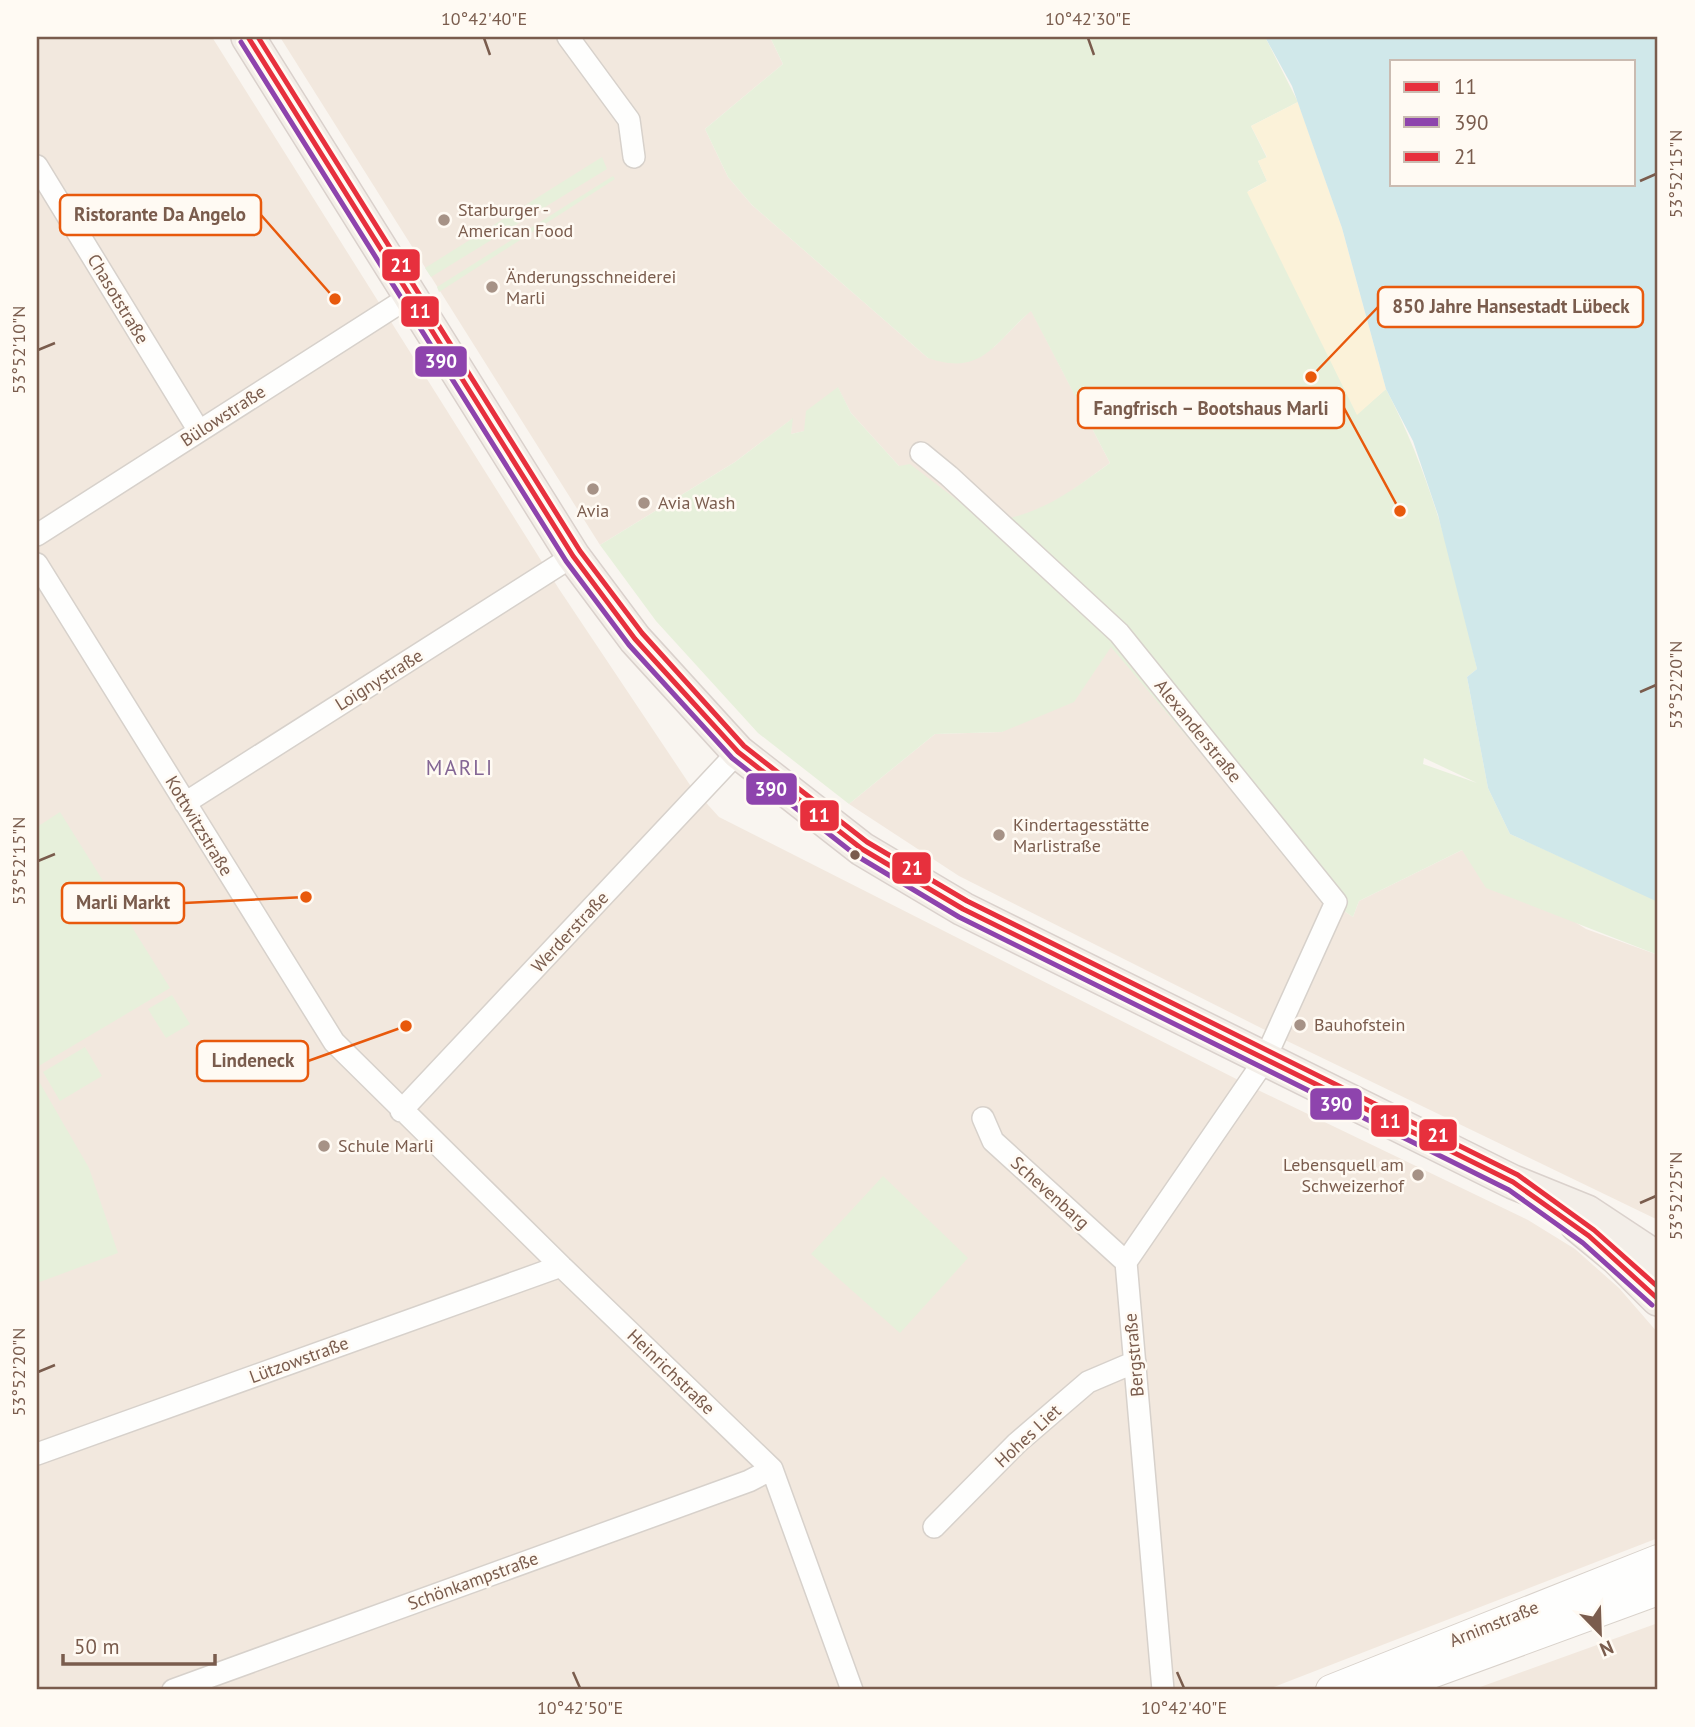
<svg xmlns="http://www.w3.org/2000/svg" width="1695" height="1727" viewBox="0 0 1695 1727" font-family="'PT Sans',sans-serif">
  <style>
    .residential { fill: #f2e8de }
    .green { fill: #e7f0db; fill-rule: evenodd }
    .sand { fill: #fbf2d9 }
    .water { fill: #d0e8ea; fill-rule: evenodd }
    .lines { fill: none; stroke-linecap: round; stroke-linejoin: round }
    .minor-casing { stroke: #d7d1cb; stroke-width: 24 }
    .secondary-casing { stroke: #d9d2cb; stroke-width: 32 }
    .primary-casing { stroke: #dad1cc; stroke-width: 36 }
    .minor { stroke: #fefefd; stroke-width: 21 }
    .secondary { stroke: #fefefd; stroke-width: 30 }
    .primary { stroke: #f3eee8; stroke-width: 33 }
    .bus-1-casing { stroke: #fffaf3; stroke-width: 10 }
    .bus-2-casing { stroke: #fffaf3; stroke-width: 10 }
    .bus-3-casing { stroke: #fffaf3; stroke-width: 10 }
    .bus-1 { stroke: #e7303d; stroke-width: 5 }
    .bus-2 { stroke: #8e44ad; stroke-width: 5 }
    .bus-3 { stroke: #e7303d; stroke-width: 5 }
    .ticks { fill: none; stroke: #7a5c4d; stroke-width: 2.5 }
    .poi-dot { fill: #a69286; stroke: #fffaf3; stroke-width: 2.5 }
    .bus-dot { fill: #7a5c4d; stroke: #fffaf3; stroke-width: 2.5 }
    .labels { text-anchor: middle; stroke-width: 5; stroke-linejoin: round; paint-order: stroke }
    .poi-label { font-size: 18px; fill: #7a5c4d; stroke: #fffaf3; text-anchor: start }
    .street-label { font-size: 18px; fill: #7a5c4d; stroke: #fffaf3 }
    .quarter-label { font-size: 21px; letter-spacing: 2px; fill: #846695; stroke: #fffaf3 }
    .leader { fill: none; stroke: #e8590c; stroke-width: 2.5 }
    .callout-dot { fill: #e8590c; stroke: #fffaf3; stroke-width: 2.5 }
    .callout { fill: #fffaf3; stroke: #e8590c; stroke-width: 2.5 }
    .callout-label { font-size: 19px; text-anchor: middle; font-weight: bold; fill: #7a5c4d }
    .line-badge { stroke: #fffaf3; stroke-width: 2.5 }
    .badge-label { font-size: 19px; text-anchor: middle; font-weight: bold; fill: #fff }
    .neatline { fill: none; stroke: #7a5c4d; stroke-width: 2.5 }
    .ticks-label { font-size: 18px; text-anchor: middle; fill: #7a5c4d }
  </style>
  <rect width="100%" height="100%" fill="#f9f5f0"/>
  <path class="residential" d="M37 37H212L559 589 690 785 719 817 1262 1092 1528 1220 1575 1249 1619 1288 1658 1333V1538L1266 1690H37Z
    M280 37H770L783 64 705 129 728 177 752 205 928 358 994 347 1031 310 1110 463 1052 505 1012 519 987 523 899 466 851 413 838 388 805 431 791 434 792 419 735 462 600 545Z
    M1111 646 1322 896 1353 917 1359 901 1462 850 1586 929 1658 955V1220L1283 1039 959 876 849 804 935 734 1002 732Z
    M1658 1623V1690H1472Z"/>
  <path class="green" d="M770 37H1265L1298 102 1251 126 1267 158 1258 161 1267 181 1248 191 1357 414 1386 389C1433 479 1455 570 1477 669L1467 677 1488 788 1510 834 1658 901V955L1486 888 1462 850 1359 901 1353 917 1322 896 1111 647 1074 702 1002 732 935 734 849 804 758 733 656 621 600 545 735 462 793 418 791 434 804 431 806 411 838 387 851 413 899 466 910 464 987 523C1044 513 1065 495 1110 463L1031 311C994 342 983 377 928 358L752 205 728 177 705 129 783 64ZM1424 758 1477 783 1423 764Z
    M602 157 607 169 431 277 425 268Z
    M613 176 615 179 439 292 437 287Z
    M60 812 170 988 37 1067V827Z
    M172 995 190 1024 166 1038 148 1009Z
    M85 1047 102 1076 60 1101 43 1072Z
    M37 1078 89 1168 118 1253 37 1283Z
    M883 1176 968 1258 900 1333 811 1254Z"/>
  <path class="sand" d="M1298 102 1342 228 1386 389 1357 415 1247 192 1267 181 1258 161 1267 157 1251 126Z"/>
  <path class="water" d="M1265 37H1658V902L1510 834 1488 788 1467 677 1477 669 1438 515 1413 441 1386 389 1342 228 1292 86ZM1392 61H1634V184H1392Z"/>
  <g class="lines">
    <g class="minor-casing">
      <path id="minor" d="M568 37 629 120 634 157
        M37 166 199 431
        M921 453 949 476 1119 633 1336 902 1264 1061 1126 1262 1163 1690
        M37 535 409 297
        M37 564 334 1042 561 1266 772 1469 852 1690
        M185 803 573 556
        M401 1111 738 752
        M983 1118 993 1141 1126 1262
        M37 1454 561 1266
        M934 1527 1017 1443 1088 1382 1135 1362
        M173 1690 749 1481 772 1469"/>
    </g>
    <g class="secondary-casing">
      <path id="secondary" d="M1331 1690 1658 1560
        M1385 1690 1658 1590"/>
    </g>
    <g class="primary-casing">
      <path id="primary" d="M248 37 573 556 635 639 738 752 862 849 963 909 1513 1182 1587 1212 1658 1259
        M1577 1225 1617 1258 1658 1299"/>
    </g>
    <use href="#minor" class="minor"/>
    <use href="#secondary" class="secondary"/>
    <use href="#primary" class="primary"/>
    <g class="bus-1-casing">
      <path id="bus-1" d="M248 37 573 556 635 639 738 752 862 849 963 909 1513 1182 1589 1236 1658 1299"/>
    </g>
    <g class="bus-2-casing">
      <path id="bus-2" d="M241 42 566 561 629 645 732 758 857 856 959 917 1509 1190 1583 1243 1652 1305"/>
    </g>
    <g class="bus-3-casing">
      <path id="bus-3" d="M258 37 580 551 642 633 744 746 867 842 967 901 1518 1175 1594 1230 1658 1287"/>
    </g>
    <use href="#bus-1" class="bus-1"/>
    <use href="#bus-2" class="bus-2"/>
    <use href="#bus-3" class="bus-3"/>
  </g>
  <path class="ticks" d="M484 38 490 55M1088 38 1094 55M1640 181 1656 174M38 350 55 343M1640 692 1656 685M38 861 55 854M1640 1203 1656 1196M38 1372 55 1365M573 1672 580 1688M1177 1672 1184 1688"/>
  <g class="poi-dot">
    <circle cx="444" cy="220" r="7"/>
    <circle cx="492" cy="287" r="7"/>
    <circle cx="593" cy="489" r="7"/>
    <circle cx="644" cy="503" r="7"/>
    <circle cx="999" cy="835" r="7"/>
    <circle cx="1300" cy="1025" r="7"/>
    <circle cx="324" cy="1146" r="7"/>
    <circle cx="1418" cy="1175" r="7"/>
  </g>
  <circle class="bus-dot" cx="855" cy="855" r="6"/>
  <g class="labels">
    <g class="poi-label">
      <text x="458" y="216">Starburger -<tspan x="458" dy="21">American Food</tspan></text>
      <text x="506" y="283">Änderungsschneiderei<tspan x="506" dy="21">Marli</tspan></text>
      <text x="658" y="509">Avia Wash</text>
      <text x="593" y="517" text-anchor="middle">Avia</text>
      <text x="1013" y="831">Kindertagesstätte<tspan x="1013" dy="21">Marlistraße</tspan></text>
      <text x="1314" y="1031">Bauhofstein</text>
      <text x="338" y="1152">Schule Marli</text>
      <text x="1404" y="1171" text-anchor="end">Lebensquell am<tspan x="1404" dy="21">Schweizerhof</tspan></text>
    </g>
    <g class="street-label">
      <text transform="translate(118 299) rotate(59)" y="6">Chasotstraße</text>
      <text transform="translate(223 416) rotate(-33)" y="6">Bülowstraße</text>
      <text transform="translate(379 680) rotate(-32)" y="6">Loignystraße</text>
      <text transform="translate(1198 731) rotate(51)" y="6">Alexanderstraße</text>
      <text transform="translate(199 826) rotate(59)" y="6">Kottwitzstraße</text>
      <text transform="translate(570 932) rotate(-47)" y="6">Werderstraße</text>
      <text transform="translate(1050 1193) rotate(42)" y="6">Schevenbarg</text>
      <text transform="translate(1134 1355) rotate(-95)" y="6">Bergstraße</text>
      <text transform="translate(299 1360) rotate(-20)" y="6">Lützowstraße</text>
      <text transform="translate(671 1372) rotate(44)" y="6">Heinrichstraße</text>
      <text transform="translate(1028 1436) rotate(-43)" y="6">Hohes Liet</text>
      <text transform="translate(473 1581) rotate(-20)" y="6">Schönkampstraße</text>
      <text transform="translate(1494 1624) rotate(-22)" y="6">Arnimstraße</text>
    </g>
    <g class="quarter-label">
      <text x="460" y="775">MARLI</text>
    </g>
  </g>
  <path class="leader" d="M335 299L261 215M1311 377L1378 307M1400 511L1344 408M306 897L184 903M406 1026L308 1061"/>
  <g class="callout-dot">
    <circle cx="335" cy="299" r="7"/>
    <circle cx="1311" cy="377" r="7"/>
    <circle cx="1400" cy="511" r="7"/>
    <circle cx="306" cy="897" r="7"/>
    <circle cx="406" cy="1026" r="7"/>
  </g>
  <g class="callout">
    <rect x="60" y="195" width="201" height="40" rx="7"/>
    <rect x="1378" y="287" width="265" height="40" rx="7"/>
    <rect x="1078" y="388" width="266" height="40" rx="7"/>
    <rect x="62" y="883" width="122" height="40" rx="7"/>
    <rect x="197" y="1041" width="111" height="40" rx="7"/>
  </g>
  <g class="callout-label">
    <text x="160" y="221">Ristorante Da Angelo</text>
    <text x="1511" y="313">850 Jahre Hansestadt Lübeck</text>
    <text x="1211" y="415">Fangfrisch – Bootshaus Marli</text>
    <text x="123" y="909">Marli Markt</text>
    <text x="253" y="1067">Lindeneck</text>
  </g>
  <g class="line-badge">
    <rect x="381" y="248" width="40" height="34" rx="7" fill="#e7303d"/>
    <rect x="400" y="295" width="40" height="33" rx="7" fill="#e7303d"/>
    <rect x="414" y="345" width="54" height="33" rx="7" fill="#8e44ad"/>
    <rect x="745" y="772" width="53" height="34" rx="7" fill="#8e44ad"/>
    <rect x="799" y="799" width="41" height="33" rx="7" fill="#e7303d"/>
    <rect x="891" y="851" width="41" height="34" rx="7" fill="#e7303d"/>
    <rect x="1309" y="1087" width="54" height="34" rx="7" fill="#8e44ad"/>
    <rect x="1370" y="1104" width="40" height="34" rx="7" fill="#e7303d"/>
    <rect x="1418" y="1118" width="40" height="34" rx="7" fill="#e7303d"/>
  </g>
  <g class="badge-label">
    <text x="401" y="272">21</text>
    <text x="420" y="318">11</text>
    <text x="441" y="368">390</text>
    <text x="771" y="796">390</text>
    <text x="819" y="822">11</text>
    <text x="912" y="875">21</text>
    <text x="1336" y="1111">390</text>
    <text x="1390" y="1128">11</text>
    <text x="1438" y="1142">21</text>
  </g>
  <rect width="1695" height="1727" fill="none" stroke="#fffaf3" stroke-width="77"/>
  <rect x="1390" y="60" width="245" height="126" fill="#fffaf3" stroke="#cabbb1" stroke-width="2"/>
  <rect x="1404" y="82" width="35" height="10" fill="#e7303d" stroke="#cabbb1" stroke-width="2"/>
  <text x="1454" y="94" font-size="21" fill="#7a5c4d">11</text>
  <rect x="1404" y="117" width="35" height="10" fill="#8e44ad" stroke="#cabbb1" stroke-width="2"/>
  <text x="1454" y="130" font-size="21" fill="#7a5c4d">390</text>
  <rect x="1404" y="152" width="35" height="10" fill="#e7303d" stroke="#cabbb1" stroke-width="2"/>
  <text x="1454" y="164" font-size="21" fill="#7a5c4d">21</text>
  <g transform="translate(1600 1633) rotate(157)" stroke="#fffaf3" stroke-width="5" paint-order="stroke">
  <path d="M0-5L12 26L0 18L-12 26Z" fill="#7a5c4d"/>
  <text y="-10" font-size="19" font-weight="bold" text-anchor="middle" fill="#7a5c4d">N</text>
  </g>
  <path d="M63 1654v10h152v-10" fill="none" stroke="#7a5c4d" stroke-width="3.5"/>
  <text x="74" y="1654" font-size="21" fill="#7a5c4d" stroke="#fffaf3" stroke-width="5" paint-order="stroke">50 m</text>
  <rect x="38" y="38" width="1618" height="1650" class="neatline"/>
  <g class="ticks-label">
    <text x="484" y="25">10°42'40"E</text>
    <text x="1088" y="25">10°42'30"E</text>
    <text transform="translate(1676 174) rotate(-90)" y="6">53°52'15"N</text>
    <text transform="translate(19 350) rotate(-90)" y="6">53°52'10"N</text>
    <text transform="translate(1676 685) rotate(-90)" y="6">53°52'20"N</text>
    <text transform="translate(19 861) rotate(-90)" y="6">53°52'15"N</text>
    <text transform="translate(1676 1196) rotate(-90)" y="6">53°52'25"N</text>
    <text transform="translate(19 1372) rotate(-90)" y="6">53°52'20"N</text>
    <text x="580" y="1714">10°42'50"E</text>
    <text x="1184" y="1714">10°42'40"E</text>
  </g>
</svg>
